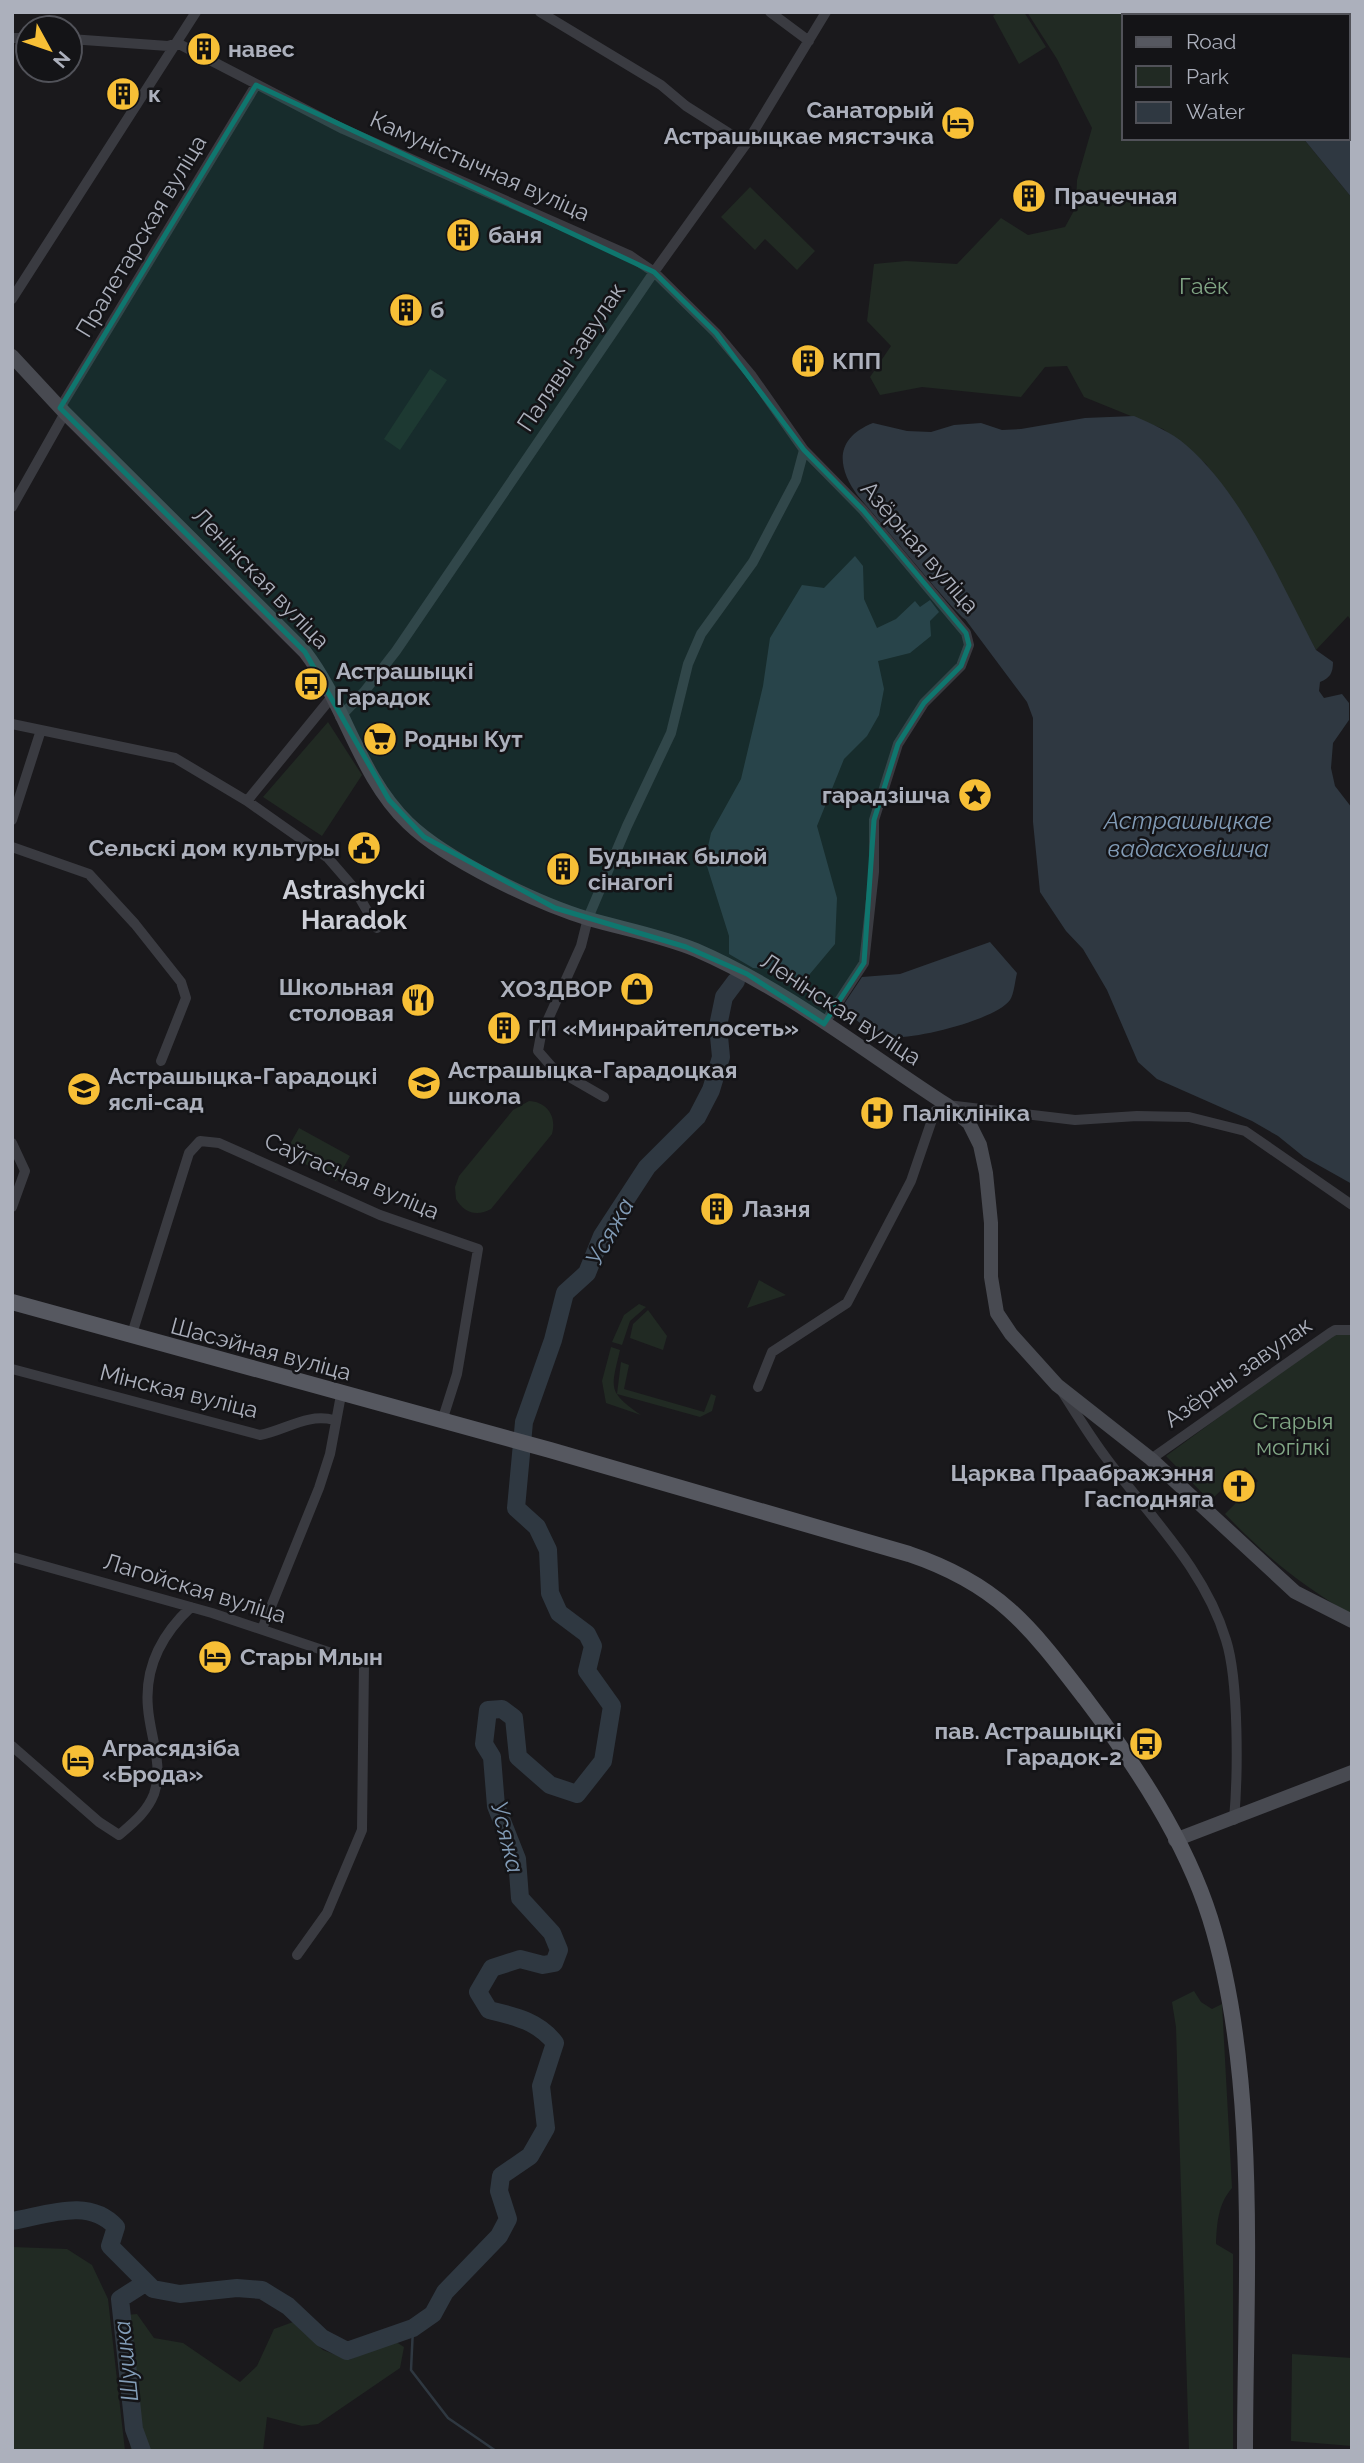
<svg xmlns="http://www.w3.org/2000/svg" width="1364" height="2463" viewBox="0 0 1364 2463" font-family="Raleway,sans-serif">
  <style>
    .green { fill: #212a23 }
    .water { fill: #2f3841 }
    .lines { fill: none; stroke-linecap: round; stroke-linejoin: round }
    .stream { stroke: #2f3841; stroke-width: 2.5 }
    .river { stroke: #2f3841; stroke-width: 18 }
    .street { stroke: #3a3b41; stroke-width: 10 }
    .secondary { stroke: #484a51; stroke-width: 14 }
    .primary { stroke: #565860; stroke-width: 16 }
    .marked { fill: #0f766e; fill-opacity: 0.2; stroke: #0f766e; stroke-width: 5; stroke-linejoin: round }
    .labels { text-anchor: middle; stroke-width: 5; stroke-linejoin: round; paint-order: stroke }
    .poi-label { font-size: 23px; font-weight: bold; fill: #acb0bc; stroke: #141417; text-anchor: start }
    .street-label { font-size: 23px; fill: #acb0bc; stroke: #141417 }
    .park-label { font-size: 23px; fill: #82a786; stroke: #141417 }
    .water-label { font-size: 24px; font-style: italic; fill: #829cb7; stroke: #141417 }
    .quarter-label { font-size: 26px; font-weight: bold; fill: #cdcfd7; stroke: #141417 }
  </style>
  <rect width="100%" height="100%" fill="#1a191c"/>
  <path class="green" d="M998 12H1024L1046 47 1019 64 993 16Z
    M1027 12H1233L1234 16H1124V138H1303L1352 198V622L1348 616 1316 650 1243 518 1206 464 1163 429 1084 397 1067 366 1045 367 1021 397 922 387 880 395 870 377 891 346 867 321 874 264 906 261 957 264 1001 218 1028 235 1065 227 1076 207 1077 180 1092 128 1057 59Z
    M750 187 815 251 797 270 765 239 755 250 721 217Z
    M430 369 447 380 400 450 384 439Z
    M328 722 362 775 322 836 263 797Z
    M529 1101C547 1102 557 1116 552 1134L491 1209C477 1217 464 1213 456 1199L455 1187 459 1176 513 1110Z
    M299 1128 350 1156 336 1181 285 1153Z
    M759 1280 786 1295 747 1308Z
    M639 1304 646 1307 630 1321 622 1345 612 1342 624 1315Z
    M648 1310 667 1336 663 1350 630 1338 633 1324Z
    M1335 1332 1352 1334V1615C1298 1583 1268 1558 1225 1514L1258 1481 1245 1467 1210 1501 1166 1456Z
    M611 1347 620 1350C611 1389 607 1391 641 1415L606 1403 602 1381Z
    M621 1362 629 1365 624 1389 704 1412 711 1394 716 1396 712 1411 700 1417 617 1394Z
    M1194 1991 1201 2002 1212 2009 1222 2004 1232 2188C1218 2204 1217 2223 1216 2244L1233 2254V2451H1189L1176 2027 1172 2002Z
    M12 2247 67 2249 92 2265 108 2299 125 2451H12Z
    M137 2314 154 2338 183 2343 240 2382 257 2366 274 2329 293 2322 323 2350 349 2360 393 2340 404 2347 400 2368 318 2424 302 2426 267 2417 263 2451H131L115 2316Z
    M1292 2354 1352 2358V2446L1291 2441Z"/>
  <path class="water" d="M1233 12H1352V198L1303 138H1348V16H1234Z
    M1134 416C1152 424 1171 432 1186 445 1243 494 1281 584 1316 650L1333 662C1333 673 1330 678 1320 682L1319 691 1324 698 1342 694 1349 703V720L1333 743 1331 768 1335 786 1352 808V1184L1304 1157 1278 1136 1252 1121 1157 1079 1138 1062 1107 990 1083 949 1066 931 1040 892 1033 822V718L1027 702 965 619C957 616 874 514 858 496 836 466 835 438 873 423L907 431 931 432 954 425 981 423 1002 430 1021 429 1085 418Z
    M855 556 863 566 864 599 877 628 896 619 915 601 920 607 930 600 939 612 930 621 931 636 910 653 878 661 884 689 879 715 867 736 844 759 817 826 837 898 835 944 804 981 779 978 768 969 753 968 729 954V936L705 860 711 833 741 779 763 686 770 638 802 585 824 588Z
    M990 942 1017 973C1015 981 1014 994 1010 1000 996 1020 910 1041 887 1037 869 1033 855 1019 842 1007L862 977 900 974Z"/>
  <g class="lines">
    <path class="stream" d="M413 2328 411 2370 448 2418 496 2451"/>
    <path class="river" d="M12 2221C47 2215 89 2197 116 2227L110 2246 153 2289 180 2294 237 2288 262 2290 288 2306 322 2338 347 2351 413 2328 433 2314 445 2292 499 2236 508 2219 499 2191 501 2176 530 2156 546 2128 541 2086 555 2043C538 2021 514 2016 489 2010L478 1992 492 1968 520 1959 543 1965 554 1963 559 1950 552 1933 520 1898 517 1859 496 1806 492 1757 484 1744 488 1710 502 1709 514 1718 518 1757 550 1785 577 1794 603 1761 612 1706 587 1671 593 1646 587 1634 559 1613 550 1593 548 1550 537 1527 516 1508 524 1422 553 1340 565 1293 587 1273 602 1236 647 1167 697 1117 711 1090 721 1057 718 1026 724 997 736 981
      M142 2451 134 2429 120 2299 145 2283"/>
    <path class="street" d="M540 12 661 85 686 106 746 144
      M770 12 809 41
      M12 38H28
      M70 39 168 46 177 43 343 129 629 255 654 272 716 333 752 376 804 450 863 510 966 633 969 645 961 666 924 703 898 744 874 820V872L864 963 824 1024
      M12 299 196 12
      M60 408 256 85
      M12 507 65 413
      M340 717 364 692 396 651 654 272 746 144 826 12
      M12 724 175 758 247 801 328 858 354 888 377 928
      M247 801 331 698
      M12 820 41 730
      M12 847 89 874 135 924 181 982 186 998 161 1061
      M604 1097 552 1067 538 1051 541 1035 581 946 588 918 627 826 671 733 688 664 701 634 753 562 796 480 804 450
      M12 1143 25 1171 12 1207
      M131 1337 189 1153 200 1141 219 1143 380 1215 478 1249 457 1374 442 1421
      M12 1369 260 1435C286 1430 307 1413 334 1420
      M758 1387 772 1352 847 1303 911 1181 935 1111 947 1105 1075 1120 1137 1116 1189 1117 1245 1131 1352 1205
      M1063 1393C1077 1415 1091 1438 1107 1459 1150 1517 1205 1569 1226 1640 1239 1681 1238 1776 1234 1820
      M1151 1459 1330 1333 1335 1330H1352
      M12 1557 212 1613 364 1664 362 1830 327 1913 297 1955
      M262 1629 319 1488 330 1454 341 1395
      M12 1746 99 1822 119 1835C133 1823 147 1812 154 1794 164 1766 150 1736 148 1708 144 1666 162 1634 191 1607"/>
    <path class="secondary" d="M12 356 65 413 305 652C345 704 359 776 408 823 446 860 539 904 589 919 624 929 662 936 696 950 786 989 865 1052 947 1105L969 1123 980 1145 986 1173 991 1223V1277L997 1313 1011 1334 1057 1385 1151 1459 1295 1592 1352 1621
      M1175 1840 1352 1772"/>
    <path class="primary" d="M12 1302 550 1450 909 1554C998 1584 1029 1625 1085 1698 1135 1764 1185 1839 1210 1918 1260 2078 1245 2284 1245 2451"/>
  </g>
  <path class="marked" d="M256 85 654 272 716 333 804 450 863 510 966 633 969 645 961 666 924 703 898 744 874 820 864 963 824 1024 747 974 686 947 555 908 424 837 389 800 305 652 60 408Z"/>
  <defs>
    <g id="building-disc" transform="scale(1.75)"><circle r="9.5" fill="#f7bf36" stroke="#141417"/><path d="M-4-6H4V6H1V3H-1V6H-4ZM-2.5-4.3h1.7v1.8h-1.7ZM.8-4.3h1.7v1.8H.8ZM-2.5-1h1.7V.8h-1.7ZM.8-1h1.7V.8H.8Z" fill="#111"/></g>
    <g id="hotel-disc" transform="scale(1.75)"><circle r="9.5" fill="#f7bf36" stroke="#141417"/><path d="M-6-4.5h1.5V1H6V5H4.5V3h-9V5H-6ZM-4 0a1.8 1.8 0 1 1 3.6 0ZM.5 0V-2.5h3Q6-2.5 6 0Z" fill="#111"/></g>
    <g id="bus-disc" transform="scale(1.75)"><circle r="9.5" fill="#f7bf36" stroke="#141417"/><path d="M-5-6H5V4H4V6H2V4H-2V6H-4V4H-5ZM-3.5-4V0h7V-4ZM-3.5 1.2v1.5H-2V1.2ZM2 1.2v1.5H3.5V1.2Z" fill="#111"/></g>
    <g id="supermarket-disc" transform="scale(1.75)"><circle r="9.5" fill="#f7bf36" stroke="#141417"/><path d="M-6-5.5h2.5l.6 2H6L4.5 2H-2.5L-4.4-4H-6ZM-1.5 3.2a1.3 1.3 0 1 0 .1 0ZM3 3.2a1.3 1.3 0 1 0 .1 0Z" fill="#111"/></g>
    <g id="sight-disc" transform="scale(1.75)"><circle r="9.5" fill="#f7bf36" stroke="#141417"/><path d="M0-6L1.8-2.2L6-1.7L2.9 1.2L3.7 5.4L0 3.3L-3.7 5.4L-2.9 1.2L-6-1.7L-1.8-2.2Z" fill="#111"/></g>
    <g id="civic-disc" transform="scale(1.75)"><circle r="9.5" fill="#f7bf36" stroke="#141417"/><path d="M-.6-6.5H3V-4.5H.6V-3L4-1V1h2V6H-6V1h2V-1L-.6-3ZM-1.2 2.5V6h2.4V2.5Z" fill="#111"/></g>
    <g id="shop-disc" transform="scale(1.75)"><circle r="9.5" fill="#f7bf36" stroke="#141417"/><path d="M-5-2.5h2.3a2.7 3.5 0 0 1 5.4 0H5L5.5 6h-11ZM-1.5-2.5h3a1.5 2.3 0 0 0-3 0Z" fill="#111"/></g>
    <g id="restaurant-disc" transform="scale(1.75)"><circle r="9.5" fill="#f7bf36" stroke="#141417"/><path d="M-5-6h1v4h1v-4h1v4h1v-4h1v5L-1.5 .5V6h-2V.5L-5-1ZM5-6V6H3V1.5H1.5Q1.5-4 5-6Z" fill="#111"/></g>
    <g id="school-disc" transform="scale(1.75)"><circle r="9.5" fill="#f7bf36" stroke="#141417"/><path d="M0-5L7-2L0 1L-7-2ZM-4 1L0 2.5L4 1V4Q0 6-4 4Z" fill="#111"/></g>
    <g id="hospital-disc" transform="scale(1.75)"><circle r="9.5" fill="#f7bf36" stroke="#141417"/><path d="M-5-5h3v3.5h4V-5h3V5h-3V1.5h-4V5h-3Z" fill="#111"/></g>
    <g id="church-disc" transform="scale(1.75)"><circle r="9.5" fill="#f7bf36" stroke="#141417"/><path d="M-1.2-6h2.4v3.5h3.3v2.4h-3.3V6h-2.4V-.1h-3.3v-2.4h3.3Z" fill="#111"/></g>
  </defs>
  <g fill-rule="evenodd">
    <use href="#building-disc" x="204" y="49"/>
    <use href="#building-disc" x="123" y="94"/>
    <use href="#hotel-disc" x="958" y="123"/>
    <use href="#building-disc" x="1029" y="196"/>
    <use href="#building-disc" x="463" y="235"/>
    <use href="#building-disc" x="406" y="310"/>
    <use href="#building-disc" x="808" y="361"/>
    <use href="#bus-disc" x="311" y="684"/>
    <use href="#supermarket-disc" x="380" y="739"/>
    <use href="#sight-disc" x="975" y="795"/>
    <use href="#civic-disc" x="364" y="848"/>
    <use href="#building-disc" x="563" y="869"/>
    <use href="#shop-disc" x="637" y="989"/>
    <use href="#restaurant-disc" x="418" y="1000"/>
    <use href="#building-disc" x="504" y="1028"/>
    <use href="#school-disc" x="424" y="1083"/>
    <use href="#school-disc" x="84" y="1089"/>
    <use href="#hospital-disc" x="877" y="1113"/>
    <use href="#building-disc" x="717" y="1209"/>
    <use href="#church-disc" x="1239" y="1486"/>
    <use href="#hotel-disc" x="215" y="1657"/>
    <use href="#bus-disc" x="1146" y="1744"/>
    <use href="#hotel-disc" x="78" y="1761"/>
  </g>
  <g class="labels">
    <g class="poi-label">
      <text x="228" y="57">навес</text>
      <text x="148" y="102">к</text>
      <text x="934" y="118" text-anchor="end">Санаторый<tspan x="934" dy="26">Астрашыцкае мястэчка</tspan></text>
      <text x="1054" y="204">Прачечная</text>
      <text x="488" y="243">баня</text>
      <text x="430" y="318">б</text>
      <text x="832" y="369">КПП</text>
      <text x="336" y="679">Астрашыцкі<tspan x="336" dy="26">Гарадок</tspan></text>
      <text x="404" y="747">Родны Кут</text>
      <text x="950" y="803" text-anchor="end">гарадзішча</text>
      <text x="340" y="856" text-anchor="end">Сельскі дом культуры</text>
      <text x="588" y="864">Будынак былой<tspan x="588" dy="26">сінагогі</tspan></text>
      <text x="394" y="995" text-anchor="end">Школьная<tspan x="394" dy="26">столовая</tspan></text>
      <text x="612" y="997" text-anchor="end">ХОЗДВОР</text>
      <text x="528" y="1036">ГП «Минрайтеплосеть»</text>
      <text x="448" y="1078">Астрашыцка-Гарадоцкая<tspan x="448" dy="26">школа</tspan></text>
      <text x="108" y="1084">Астрашыцка-Гарадоцкі<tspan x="108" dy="26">яслі-сад</tspan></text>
      <text x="902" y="1121">Паліклініка</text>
      <text x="742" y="1217">Лазня</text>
      <text x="1214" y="1481" text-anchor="end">Царква Праабражэння<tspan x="1214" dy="26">Гасподняга</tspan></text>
      <text x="240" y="1665">Стары Млын</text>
      <text x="1122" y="1739" text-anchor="end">пав. Астрашыцкі<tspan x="1122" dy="26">Гарадок-2</tspan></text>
      <text x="102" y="1756">Аграсядзіба<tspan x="102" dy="26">«Брода»</tspan></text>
    </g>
    <g class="street-label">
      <text transform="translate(480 166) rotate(24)" y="8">Камуністычная вуліца</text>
      <text transform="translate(141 236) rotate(-59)" y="8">Пралетарская вуліца</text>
      <text transform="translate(571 357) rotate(-56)" y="8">Палявы завулак</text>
      <text transform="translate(920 547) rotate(49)" y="8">Азёрная вуліца</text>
      <text transform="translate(261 578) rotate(46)" y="8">Ленінская вуліца</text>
      <text transform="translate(841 1009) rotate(33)" y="8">Ленінская вуліца</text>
      <text transform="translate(352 1176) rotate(23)" y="8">Саўгасная вуліца</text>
      <text transform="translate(261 1349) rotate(15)" y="8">Шасэйная вуліца</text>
      <text transform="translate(1238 1372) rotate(-35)" y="8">Азёрны завулак</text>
      <text transform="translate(179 1391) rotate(14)" y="8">Мінская вуліца</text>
      <text transform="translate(195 1588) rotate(17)" y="8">Лагойская вуліца</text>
    </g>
    <g class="park-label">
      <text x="1204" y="294">Гаёк</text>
      <text x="1293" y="1429">Старыя<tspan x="1293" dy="26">могілкі</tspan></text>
    </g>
    <g class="water-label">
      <text x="1188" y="829">Астрашыцкае<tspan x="1188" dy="28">вадасховішча</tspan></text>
      <text transform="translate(610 1232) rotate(-61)" y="8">Усяжа</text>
      <text transform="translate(507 1837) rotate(76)" y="8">Усяжа</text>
      <text transform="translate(126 2361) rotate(-96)" y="8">Шушка</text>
    </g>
    <g class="quarter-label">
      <text x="354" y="899">Astrashycki<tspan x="354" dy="30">Haradok</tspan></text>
    </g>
  </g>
  <rect width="1364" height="2463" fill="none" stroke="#acb0bc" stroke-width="28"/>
  <rect x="1122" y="14" width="228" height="126" fill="#141417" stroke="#515259" stroke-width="2"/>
  <rect x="1136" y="37" width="35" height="10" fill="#565860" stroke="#515259" stroke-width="2"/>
  <text x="1186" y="49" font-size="21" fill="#acb0bc">Road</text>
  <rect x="1136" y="66" width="35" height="21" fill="#212a23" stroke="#515259" stroke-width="2"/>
  <text x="1186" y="84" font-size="21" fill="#acb0bc">Park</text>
  <rect x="1136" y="102" width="35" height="21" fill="#2f3841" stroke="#515259" stroke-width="2"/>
  <text x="1186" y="119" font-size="21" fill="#acb0bc">Water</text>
  <g transform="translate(49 49) rotate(130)"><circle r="33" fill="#141417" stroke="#515259" stroke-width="2"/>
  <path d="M0-5L12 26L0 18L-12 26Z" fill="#f7bf36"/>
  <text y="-10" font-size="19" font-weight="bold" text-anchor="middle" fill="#acb0bc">N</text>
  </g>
</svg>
